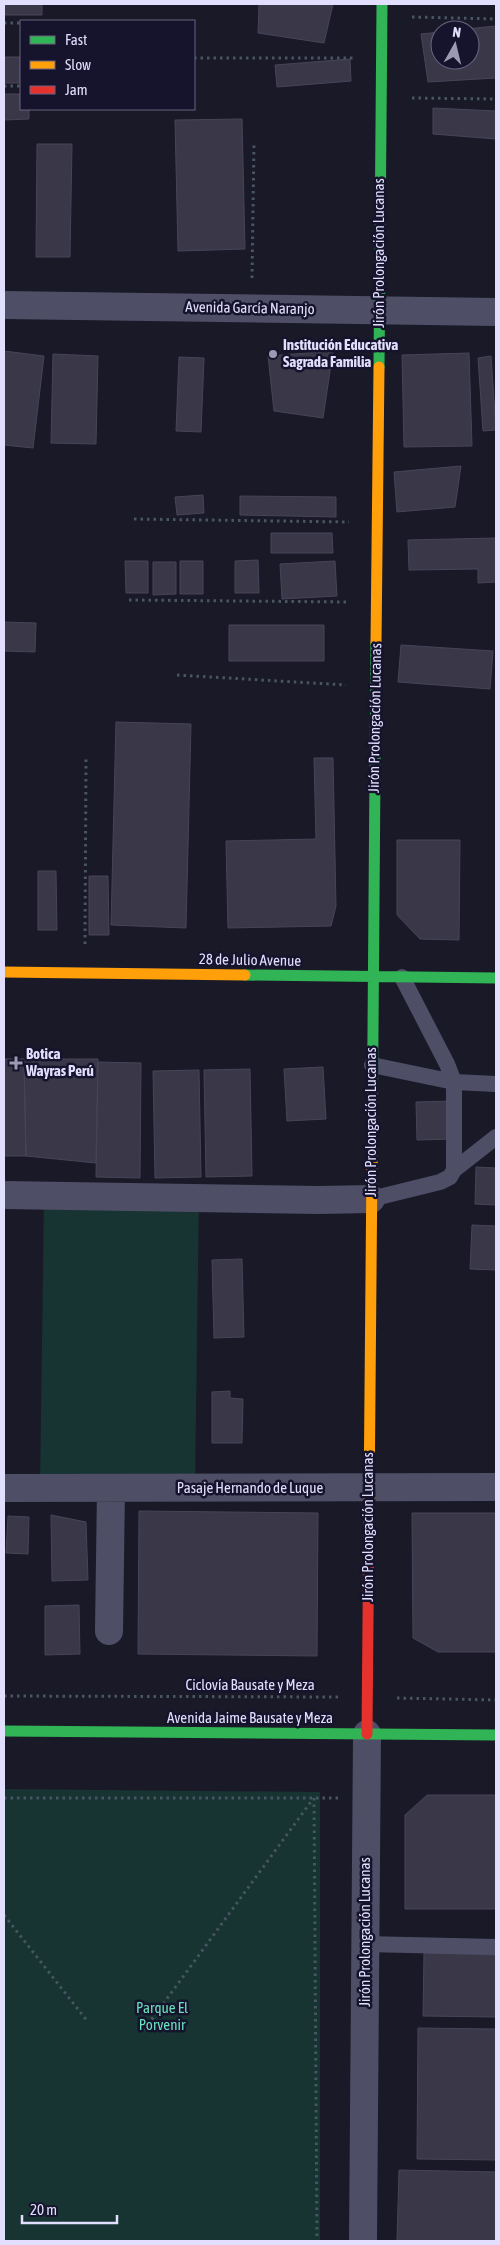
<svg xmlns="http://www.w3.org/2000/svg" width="500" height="2245" viewBox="0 0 500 2245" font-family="'Asap Condensed',sans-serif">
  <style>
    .green { fill: #173332 }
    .building { fill: #3a3848; stroke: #474459 }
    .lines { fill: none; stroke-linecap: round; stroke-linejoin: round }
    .path { stroke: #485563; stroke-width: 3; stroke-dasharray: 2.5 4; stroke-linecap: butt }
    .lane { stroke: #4f4e67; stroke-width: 16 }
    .street { stroke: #4f4e67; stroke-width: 28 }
    .fast { stroke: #30b455; stroke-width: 11 }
    .slow { stroke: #ff9f0a; stroke-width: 11 }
    .jam { stroke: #e5322d; stroke-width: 11 }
    .poi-dot { fill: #9c9ab3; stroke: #16132d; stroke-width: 2 }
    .labels { text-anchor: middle; stroke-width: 5; stroke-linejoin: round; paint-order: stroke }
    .street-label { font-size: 15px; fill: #e2dffe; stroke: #16132d }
    .poi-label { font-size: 15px; font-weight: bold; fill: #e2dffe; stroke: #16132d; text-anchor: start }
    .park-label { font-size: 15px; fill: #6adfbe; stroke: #16132d }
  </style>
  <rect width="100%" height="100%" fill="#1a1927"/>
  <path class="green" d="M44 1195 199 1197 195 1488H40Z
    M4 1789 320 1792V2241H4Z"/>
  <path class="building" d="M4 4H42V15H4Z
    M259 4H333L324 43 258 33Z
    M496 26V78L428 82 421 34 440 32V60H470V30H456Z
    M4 57H21V83H4Z
    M350 59 351 81 277 87 275 65Z
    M4 94H21V109H29V119L4 120Z
    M433 108 496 111V139L433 134Z
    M242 119 245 249 178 251 175 120Z
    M37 144H72L70 257H36Z
    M4 351 44 356 33 448 4 445Z
    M333 351 323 418 274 411 268 356Z
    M469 353 472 446 404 447 402 355Z
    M53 354 98 356 96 444 51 443Z
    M491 356 496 430 483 431 478 358Z
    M179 357 204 358 201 432 176 431Z
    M461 466 455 507 397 512 394 472Z
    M203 495 204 513 177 515 175 497Z
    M240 496 336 497V517L240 515Z
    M271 533H332L333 553H271Z
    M496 538V582L478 583V569L409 570 408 540Z
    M258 560 259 593H235V561Z
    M125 561H148V593H126Z
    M180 561H203V594H180Z
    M335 561 337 596 282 599 280 564Z
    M153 562H176V594L153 595Z
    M4 622 36 623 35 652 4 651Z
    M229 625H324V661H229Z
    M401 645 493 651 490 689 398 682Z
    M116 722 191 724 186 928 111 925Z
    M314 758H333L336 906 331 926 228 928 226 841 316 839Z
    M397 840H460L459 940 420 939 397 915Z
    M38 871H56L57 930H38Z
    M89 876H108L109 935H89Z
    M4 1059H24L26 1156H4Z
    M24 1059H98L96 1163 26 1156Z
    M98 1062 141 1063 140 1178 96 1177Z
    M323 1067 326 1119 287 1121 284 1069Z
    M250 1069 252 1176 206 1177 204 1070Z
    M199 1070 201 1177 155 1178 153 1071Z
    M453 1101 454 1139 417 1140 416 1102Z
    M476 1167 496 1168V1205L475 1204Z
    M472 1225 496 1226V1270L470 1269Z
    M242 1259 244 1337 214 1338 212 1260Z
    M230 1391V1398L243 1399 242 1443H212V1392Z
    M139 1511 318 1513 317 1656 138 1654Z
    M412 1513H496V1652H438L413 1638Z
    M51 1515 86 1522 88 1580 52 1581Z
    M8 1516 29 1517 28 1554 6 1553Z
    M79 1605 80 1654 45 1655V1606Z
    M427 1795H496V1909H405V1815Z
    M424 1953 496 1955V2017L423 2016Z
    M418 2028 496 2029V2160L417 2159Z
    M399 2170 496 2172V2241H397Z"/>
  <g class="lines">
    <path class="path" d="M412 17 496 19
      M4 23H21
      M194 58H353
      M4 86H21
      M412 98 496 99
      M252 278 254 142
      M134 519 349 522
      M129 600 348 602
      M177 675 346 685
      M85 944 86 757
      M4 1696 338 1697
      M397 1698 496 1700
      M4 1798H338
      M314 1798 317 2241
      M4 1915 88 2022
      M144 2030 313 1799"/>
    <path class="lane" d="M372 1065 454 1082 496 1084
      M454 1170 496 1137
      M371 1199 440 1182 450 1177 454 1170V1082L447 1064 402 977
      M365 1944 496 1947"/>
    <path class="street" d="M4 305 496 312
      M4 1195 319 1200 371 1199
      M4 1488 496 1487
      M109 1631 111 1488
      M363 2241 367 1734"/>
    <path class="fast" d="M379 367 382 4
      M245 975 496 978
      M372 1161 376 643
      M4 1731 496 1735"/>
    <path class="slow" d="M376 643 379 367
      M4 972 245 975
      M369 1507 372 1161"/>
    <path class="jam" d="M367 1734 369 1507"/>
  </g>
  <g class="poi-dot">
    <circle cx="273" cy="354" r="5"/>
    <path d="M13.5 1055.5h5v5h5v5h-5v5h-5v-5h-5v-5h5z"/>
  </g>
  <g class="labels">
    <g class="street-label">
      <text transform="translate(379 253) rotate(-90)" y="5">Jirón Prolongación Lucanas</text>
      <text transform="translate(250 308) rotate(1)" y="5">Avenida García Naranjo</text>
      <text transform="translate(375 718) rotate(-89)" y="5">Jirón Prolongación Lucanas</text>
      <text transform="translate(250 960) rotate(1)" y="5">28 de Julio Avenue</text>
      <text transform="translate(371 1122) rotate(-90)" y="5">Jirón Prolongación Lucanas</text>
      <text x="250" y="1493">Pasaje Hernando de Luque</text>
      <text transform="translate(368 1527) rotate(-90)" y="5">Jirón Prolongación Lucanas</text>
      <text x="250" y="1690">Ciclovía Bausate y Meza</text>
      <text x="250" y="1723">Avenida Jaime Bausate y Meza</text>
      <text transform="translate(365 1932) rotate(-90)" y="5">Jirón Prolongación Lucanas</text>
    </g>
    <g class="poi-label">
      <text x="283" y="350">Institución Educativa<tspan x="283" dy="17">Sagrada Familia</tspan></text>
      <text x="26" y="1059">Botica<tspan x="26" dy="17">Wayras Perú</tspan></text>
    </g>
    <g class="park-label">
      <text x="162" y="2013">Parque El<tspan x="162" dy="17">Porvenir</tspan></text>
    </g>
  </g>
  <rect width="500" height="2245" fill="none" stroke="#e2dffe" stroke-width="10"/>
  <rect x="20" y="20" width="175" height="90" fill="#16132d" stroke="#686581"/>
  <rect x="30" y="36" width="25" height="8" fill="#30b455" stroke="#686581"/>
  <text x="65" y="45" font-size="15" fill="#e2dffe">Fast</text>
  <rect x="30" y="61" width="25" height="8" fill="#ff9f0a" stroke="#686581"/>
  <text x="65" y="70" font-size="15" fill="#e2dffe">Slow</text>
  <rect x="30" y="86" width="25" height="8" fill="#e5322d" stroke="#686581"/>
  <text x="65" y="95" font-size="15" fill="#e2dffe">Jam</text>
  <g transform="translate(455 45) rotate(8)"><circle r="24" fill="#16132d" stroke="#686581"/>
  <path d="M0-4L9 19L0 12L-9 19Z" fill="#9c9ab3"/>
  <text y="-8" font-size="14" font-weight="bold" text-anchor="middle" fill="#e2dffe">N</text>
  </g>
  <path d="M22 2215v8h95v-8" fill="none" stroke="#e2dffe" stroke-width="2.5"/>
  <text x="30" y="2215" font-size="15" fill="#e2dffe" stroke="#16132d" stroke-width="4" paint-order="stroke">20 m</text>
</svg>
